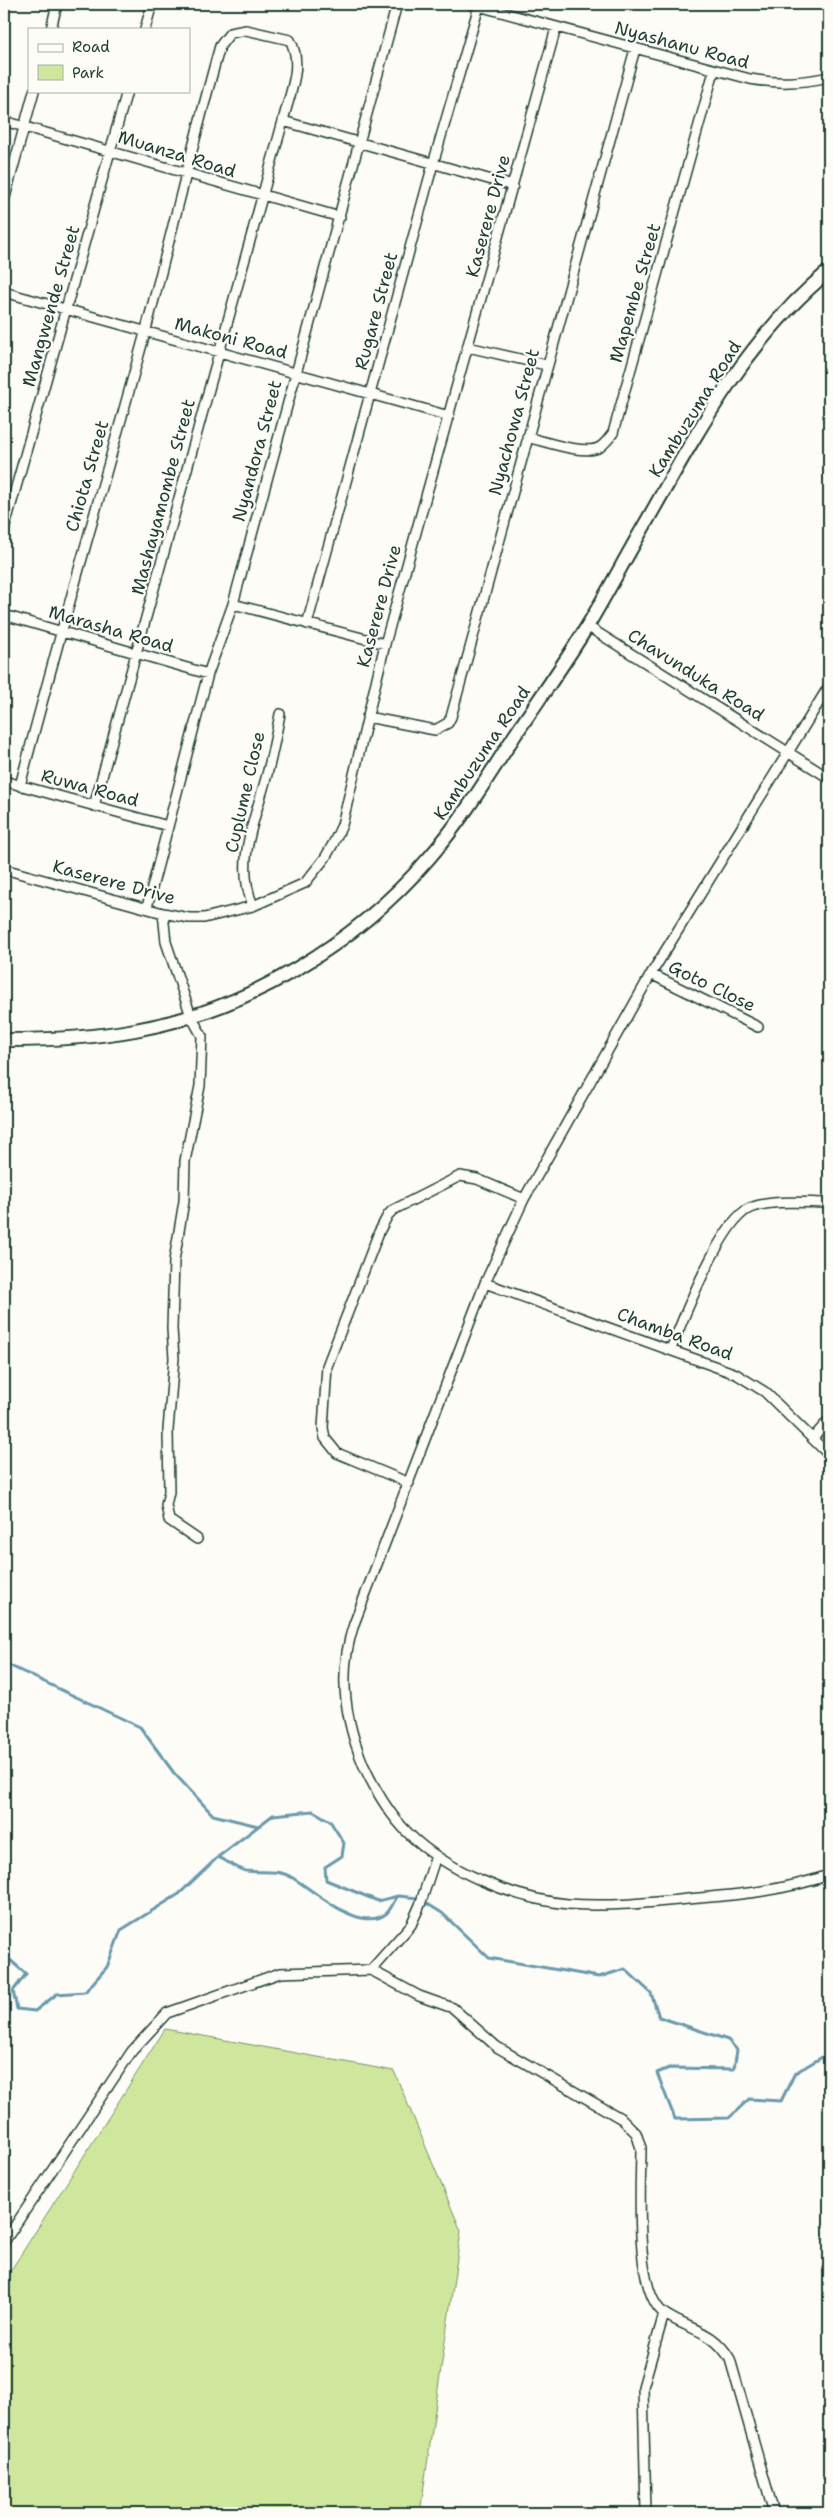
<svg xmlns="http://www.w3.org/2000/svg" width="833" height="2517" viewBox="0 0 833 2517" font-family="'Shantell Sans',sans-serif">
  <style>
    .green { fill: #cfe79d; stroke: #779268 }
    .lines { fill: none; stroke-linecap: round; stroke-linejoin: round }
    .stream { stroke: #6999ab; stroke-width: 3 }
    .street-casing { stroke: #1f3d34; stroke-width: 12 }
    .secondary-casing { stroke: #1f3d34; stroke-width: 16 }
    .street { stroke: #fdfcf7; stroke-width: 9 }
    .secondary { stroke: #fdfcf7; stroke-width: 12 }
    .labels { text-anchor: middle; stroke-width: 4.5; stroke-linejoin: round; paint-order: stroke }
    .street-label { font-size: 18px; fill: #1f3d34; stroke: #fdfcf7 }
  </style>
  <rect width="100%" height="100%" fill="#fdfcf7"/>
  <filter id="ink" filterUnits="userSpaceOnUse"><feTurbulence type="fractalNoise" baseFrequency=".02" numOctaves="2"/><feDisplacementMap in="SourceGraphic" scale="10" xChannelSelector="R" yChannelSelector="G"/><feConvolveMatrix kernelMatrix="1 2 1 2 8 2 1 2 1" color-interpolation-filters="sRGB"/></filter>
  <g filter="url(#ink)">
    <path class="green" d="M165 2029 394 2071 461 2231 420 2513H4V2281Z"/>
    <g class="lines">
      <path class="stream" d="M4 1663 140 1727 174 1773 213 1815 258 1826
        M218 1857C227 1861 237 1869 246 1871 261 1873 278 1869 291 1877 313 1889 360 1935 387 1913 391 1909 394 1901 397 1897
        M4 1961 10 1960 26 1974 13 1991 17 2009 35 2011 57 1994 85 1992 107 1967 121 1930 179 1894 218 1857 273 1815 313 1811 330 1821 344 1843 342 1856 325 1867 326 1880 378 1901 398 1896 418 1898 442 1913 489 1958 599 1977 625 1969 651 1993 659 2017 728 2040 737 2050 734 2069 669 2068 657 2073 675 2119 729 2118 749 2099 781 2101 795 2073 829 2053"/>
      <g class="street-casing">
        <path id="street" d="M471 4 750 79C778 84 801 83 829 77
          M51 29 57 4
          M145 29 152 4
          M4 121 340 217
          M283 121 513 186
          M4 201 34 91
          M4 292 449 416
          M468 347 546 365
          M527 437C544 441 585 456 600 447 605 444 609 438 613 433L714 71
          M4 530 127 91
          M233 604 385 644
          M4 615 208 674
          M307 624 433 164 479 6
          M587 626 829 778
          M829 686 651 974 524 1199 485 1283 354 1624C338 1671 344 1718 363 1764 374 1788 389 1814 408 1833 446 1871 515 1899 568 1904 608 1907 649 1903 688 1899 737 1895 783 1891 829 1875
          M367 717 435 730 448 723 451 717 635 49
          M4 781 168 826
          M20 786C59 634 104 484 145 333 171 238 193 141 220 46L230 33 246 30 290 40C304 65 289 95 283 121L94 806
          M4 869 163 913 189 918H204L253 906 305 883 325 858 333 844 342 825 385 644 556 28
          M253 906C235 861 254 823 266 778 272 757 276 735 280 714
          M147 907 208 674 233 604 397 4
          M163 913 166 942 191 1016 202 1036 200 1086 185 1161 184 1201 174 1261 172 1329 174 1358 168 1430 169 1492 166 1505 169 1520 197 1539
          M651 974 758 1027
          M485 1283 736 1374 765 1392 829 1455
          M671 1349C683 1319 721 1220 750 1208 773 1199 805 1203 829 1203
          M813 1438 829 1420
          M409 1483 337 1453 325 1438 323 1428 327 1366 379 1232 388 1215 393 1210 460 1176 477 1179 524 1199
          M371 1970 411 1925 420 1905 436 1856
          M4 2242 132 2051 167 2013 280 1973 371 1970 419 1996 453 2008 497 2047 622 2119 636 2133 641 2148C641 2184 633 2293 665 2314 691 2331 713 2330 730 2359L774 2513
          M646 2513 643 2387 664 2314"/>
      </g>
      <g class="secondary-casing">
        <path id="secondary" d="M4 1040C48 1040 92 1038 135 1030 248 1010 355 944 429 858 462 820 488 777 515 735 539 699 565 663 588 625 607 593 625 559 644 526 696 434 746 339 829 271"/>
      </g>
      <use href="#street" class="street"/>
      <use href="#secondary" class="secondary"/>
    </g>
  </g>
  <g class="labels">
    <g class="street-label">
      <text transform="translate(682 45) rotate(15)" y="6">Nyashanu Road</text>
      <text transform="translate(177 154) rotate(17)" y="6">Muanza Road</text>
      <text transform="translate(488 216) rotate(-75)" y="6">Kaserere Drive</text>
      <text transform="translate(635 293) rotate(-74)" y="6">Mapembe Street</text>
      <text transform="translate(51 306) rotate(-74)" y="6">Mangwende Street</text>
      <text transform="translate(376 311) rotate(-75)" y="6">Rugare Street</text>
      <text transform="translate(231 338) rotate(15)" y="6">Makoni Road</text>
      <text transform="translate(695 409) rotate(-58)" y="6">Kambuzuma Road</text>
      <text transform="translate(514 422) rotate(-75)" y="6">Nyachowa Street</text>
      <text transform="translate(257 451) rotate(-75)" y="6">Nyandora Street</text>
      <text transform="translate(87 476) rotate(-74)" y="6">Chiota Street</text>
      <text transform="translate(163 497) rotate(-75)" y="6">Mashayamombe Street</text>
      <text transform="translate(379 606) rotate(-75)" y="6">Kaserere Drive</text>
      <text transform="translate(111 629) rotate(16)" y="6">Marasha Road</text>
      <text transform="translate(696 675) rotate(32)" y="6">Chavunduka Road</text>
      <text transform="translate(482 753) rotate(-56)" y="6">Kambuzuma Road</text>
      <text transform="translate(90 788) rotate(15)" y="6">Ruwa Road</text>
      <text transform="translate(245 792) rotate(-77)" y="6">Cuplume Close</text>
      <text transform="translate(114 882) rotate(15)" y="6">Kaserere Drive</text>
      <text transform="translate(712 986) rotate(26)" y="6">Goto Close</text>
      <text transform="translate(675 1334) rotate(20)" y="6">Chamba Road</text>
    </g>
  </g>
  <rect width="833" height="2517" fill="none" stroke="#fdfcf7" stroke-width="20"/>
  <rect x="10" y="10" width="813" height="2497" fill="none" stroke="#1f3d34" stroke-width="2" filter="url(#ink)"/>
  <rect x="28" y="28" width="162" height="65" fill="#fdfcf7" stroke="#a4b0a9"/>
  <rect x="38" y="44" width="25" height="8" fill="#fdfcf7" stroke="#a4b0a9"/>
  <text x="72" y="52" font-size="15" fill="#1f3d34">Road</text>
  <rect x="38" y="65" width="25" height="15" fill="#cfe79d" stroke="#a4b0a9"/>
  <text x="72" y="78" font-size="15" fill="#1f3d34">Park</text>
</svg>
